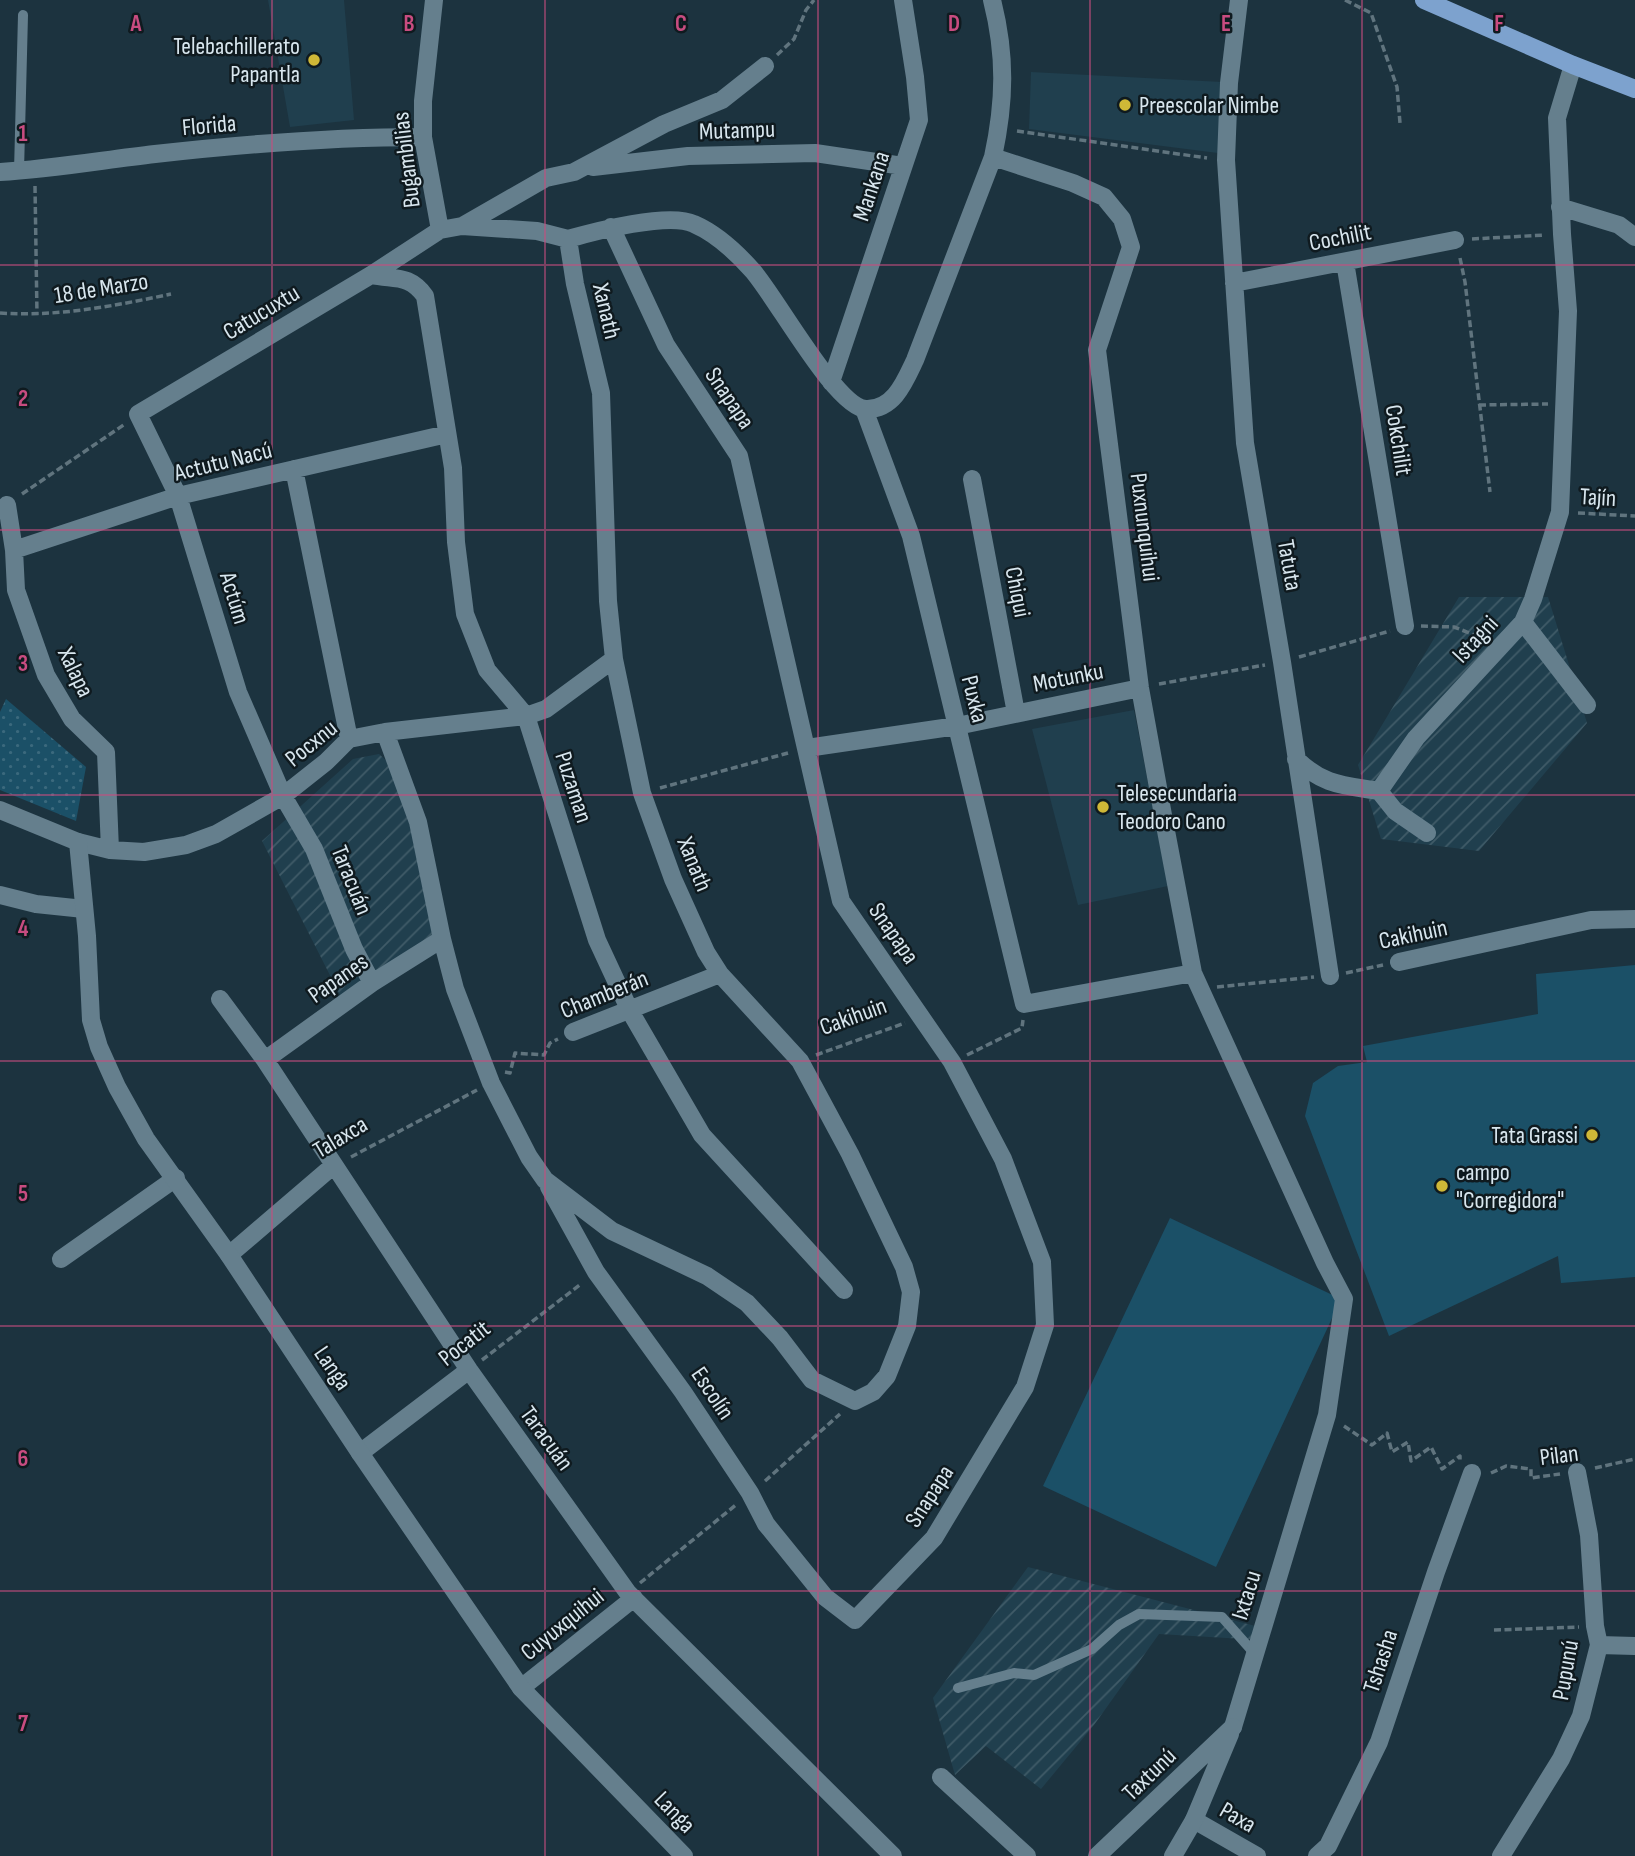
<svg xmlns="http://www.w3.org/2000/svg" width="1635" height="1856" viewBox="0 0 1635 1856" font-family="'Sofia Sans Condensed',sans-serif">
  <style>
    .built { fill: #203f4e }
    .industrial { fill: url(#industrial-furrows) }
    .park { fill: url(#park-dots) }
    .pitch { fill: #1b5067 }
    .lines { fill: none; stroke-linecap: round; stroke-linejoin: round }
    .path { stroke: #60747e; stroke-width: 3.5; stroke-dasharray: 7 3.5; stroke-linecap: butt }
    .service { stroke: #657f8d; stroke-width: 10 }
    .minor { stroke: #657f8d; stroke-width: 18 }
    .tertiary { stroke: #657f8d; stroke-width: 18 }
    .primary { stroke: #7da2ce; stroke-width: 18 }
    .grid { fill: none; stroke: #c84c80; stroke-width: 2; stroke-opacity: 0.55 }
    .poi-dot { fill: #cfb837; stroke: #0f1a1f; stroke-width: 2.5 }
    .labels { text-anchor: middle; stroke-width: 5; stroke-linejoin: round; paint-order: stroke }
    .poi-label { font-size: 24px; fill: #d8e6ee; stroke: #0f1a1f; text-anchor: start }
    .street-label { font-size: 24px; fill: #d8e6ee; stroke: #0f1a1f }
    .grid-label { font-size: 23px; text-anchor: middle; font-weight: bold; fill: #c84c80; stroke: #0f1a1f; stroke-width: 5; stroke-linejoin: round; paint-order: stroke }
  </style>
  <defs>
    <pattern id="industrial-furrows" width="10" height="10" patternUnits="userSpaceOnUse" patternTransform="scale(1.75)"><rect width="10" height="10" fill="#203f4e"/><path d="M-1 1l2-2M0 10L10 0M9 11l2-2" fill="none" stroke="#405b68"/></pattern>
    <pattern id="park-dots" width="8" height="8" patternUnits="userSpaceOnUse" patternTransform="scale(1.75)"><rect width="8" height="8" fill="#1b5067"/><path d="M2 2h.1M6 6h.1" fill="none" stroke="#3b697d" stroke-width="1.8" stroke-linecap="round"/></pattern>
  </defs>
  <rect width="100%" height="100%" fill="#1c333f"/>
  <path class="built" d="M268 0H344L354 120 290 127Z
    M1031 72 1222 82 1218 153 1029 129Z
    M1134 710 1168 886 1078 905 1032 729Z"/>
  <path class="industrial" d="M1459 597H1548L1587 723 1479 851 1381 839 1358 765Z
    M379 754 390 764 405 790 435 939 342 999 262 841 353 759Z
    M1028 1567 1263 1628 1261 1640 1159 1634 1094 1725 1041 1789 986 1746 955 1775 933 1698Z"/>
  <path class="park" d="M6 699 86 767 76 821 0 790V712Z"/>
  <path class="pitch" d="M1635 965V1277L1561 1283 1558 1256 1389 1336 1305 1116 1313 1083 1338 1066 1367 1062 1363 1046 1538 1014 1536 974Z
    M1170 1218 1341 1299 1216 1567 1043 1486Z"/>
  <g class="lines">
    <path class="path" d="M1345 0 1371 13 1397 87 1400 123
      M777 55 794 39 806 10 814 0
      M1017 131 1207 158
      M35 186 37 315
      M1472 239 1545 235
      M1460 258 1465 282 1490 492
      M0 313C58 317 114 306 171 294
      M1479 405 1548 404
      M22 494 125 424
      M1578 513 1635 516
      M1421 626 1454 627 1485 639
      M1299 657 1390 631
      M1159 684 1265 665
      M660 788 788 753
      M1346 973 1383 965
      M1217 987 1314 977
      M816 1055 905 1023
      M967 1055 1022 1028 1023 1020
      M505 1072 510 1073 515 1053 544 1055 550 1043 558 1039
      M351 1157 477 1090
      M482 1360 581 1284
      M1344 1426 1372 1445 1387 1433 1392 1452 1408 1442 1411 1461 1431 1447 1442 1469 1460 1456V1460
      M1595 1468 1635 1459
      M1491 1473 1506 1466 1531 1469V1478L1560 1474
      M765 1481 840 1414
      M640 1583 737 1504
      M1494 1630 1579 1627"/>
    <path class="service" d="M19 171 23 15
      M958 1688 1014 1673 1034 1675 1092 1649 1119 1625 1139 1614 1222 1617 1254 1653"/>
    <path class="minor" d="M434 0 423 101V137L440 230
      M1239 0 1229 83 1226 160 1245 443 1282 662 1330 976
      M993 157 1073 183 1104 197 1122 219 1131 247 1097 350 1140 688 1163 815 1193 973 1325 1263 1344 1299 1327 1415 1233 1727
      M593 167 688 156 815 153 903 166
      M0 172C52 169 103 160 155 154 244 144 334 137 423 137
      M1560 207 1619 225 1635 237
      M464 225 546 178 574 172 664 124 722 100 765 66
      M1345 262 1405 626
      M371 275C395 280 409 274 425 296L453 468 456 542 465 614 487 670 526 716 597 940 630 1011 702 1135 844 1290
      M1234 283 1455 240
      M831 382 919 120 915 77 903 0
      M864 409 911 536 1024 1004 1193 973
      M294 469 349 739
      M972 479 1016 713
      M7 505 14 550 16 590 46 675 72 719 106 752 110 850
      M14 550 178 496 447 434
      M1523 622 1587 705
      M385 732 418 822 442 939 455 989 491 1083 529 1157 545 1180 612 1231 707 1276 747 1303 780 1338 812 1380 855 1401 873 1392 887 1376 907 1326 911 1292 904 1267 850 1154 800 1061 720 974 706 952 673 879 642 793 614 659 608 601 601 393 575 284 568 239C596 231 669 212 694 224 717 234 736 252 752 270 775 295 836 408 866 409 894 410 905 381 915 360L993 157C1005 101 1006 55 992 0
      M807 748 957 726 1140 688
      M1296 759C1324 786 1343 785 1379 791
      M1379 791 1416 738 1523 622 1533 599 1560 512 1568 311 1562 234 1557 118 1573 65
      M1379 791 1395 811 1427 833
      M78 842 110 850 144 852 186 845 216 834 283 796 326 762 349 739 385 732 526 716 546 709 614 659
      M0 895 36 904 84 909
      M1399 962 1591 920 1635 919
      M372 983 354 949 314 849 283 796 238 692 178 496 138 414 371 275 440 230 462 226 537 231 568 239
      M220 999 265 1060 469 1370 628 1593 893 1856
      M573 1032 720 974
      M265 1060 372 983 442 939
      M549 1187 596 1272 683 1392 750 1493 766 1524 825 1597 855 1620 934 1538 1025 1387 1045 1325 1042 1262 1003 1159 952 1062 841 901 739 456 666 345 611 227
      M229 1255 334 1165
      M61 1259 176 1178
      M360 1453 469 1370
      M1599 1645 1635 1646
      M521 1688 634 1598
      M941 1777 1027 1856
      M1194 1820 1257 1856
      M1317 1856 1328 1846 1379 1742 1436 1572 1472 1473
      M1501 1856 1561 1759 1581 1716 1599 1645 1595 1626 1589 1535 1577 1472"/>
    <path class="tertiary" d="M0 810 78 842 87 936 91 1020 99 1047 117 1087 146 1139 229 1255 360 1453 521 1688 684 1856
      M1097 1856 1233 1727
      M1173 1856 1194 1820 1230 1734"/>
    <path class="primary" d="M1424 0 1573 65 1635 89"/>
  </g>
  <path class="grid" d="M272 0V1856M545 0V1856M818 0V1856M1090 0V1856M1362 0V1856M0 265H1635M0 530H1635M0 795H1635M0 1061H1635M0 1326H1635M0 1591H1635"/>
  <g class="poi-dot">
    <circle cx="314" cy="60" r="7"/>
    <circle cx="1125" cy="105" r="7"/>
    <circle cx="1103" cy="807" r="7"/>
    <circle cx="1592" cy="1135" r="7"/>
    <circle cx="1442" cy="1186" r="7"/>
  </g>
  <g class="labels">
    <g class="poi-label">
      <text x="300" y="54" text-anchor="end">Telebachillerato<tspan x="300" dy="28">Papantla</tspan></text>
      <text x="1139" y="113">Preescolar Nimbe</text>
      <text x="1117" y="801">Telesecundaria<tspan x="1117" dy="28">Teodoro Cano</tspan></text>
      <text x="1578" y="1143" text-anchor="end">Tata Grassi</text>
      <text x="1456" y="1180">campo<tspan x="1456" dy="28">"Corregidora"</tspan></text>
    </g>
    <g class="street-label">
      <text transform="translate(209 125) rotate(-5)" y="8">Florida</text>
      <text transform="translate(737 130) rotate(-2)" y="8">Mutampu</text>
      <text transform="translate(406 160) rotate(-97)" y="8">Bugambilias</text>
      <text transform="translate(871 186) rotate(-72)" y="8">Mankana</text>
      <text transform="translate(1340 237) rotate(-11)" y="8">Cochilit</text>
      <text transform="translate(101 288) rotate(-9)" y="8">18 de Marzo</text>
      <text transform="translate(607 311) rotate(77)" y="8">Xanath</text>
      <text transform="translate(261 312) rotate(-31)" y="8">Catucuxtu</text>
      <text transform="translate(730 398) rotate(56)" y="8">Snapapa</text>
      <text transform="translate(1399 440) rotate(81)" y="8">Cokchilit</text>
      <text transform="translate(223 461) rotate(-14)" y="8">Actutu Nacú</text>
      <text transform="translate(1598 497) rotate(3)" y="8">Tajín</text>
      <text transform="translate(1145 527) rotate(83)" y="8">Puxnunquihui</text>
      <text transform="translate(1290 565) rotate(80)" y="8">Tatuta</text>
      <text transform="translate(1018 592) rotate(79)" y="8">Chiqui</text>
      <text transform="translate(235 598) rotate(73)" y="8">Actúm</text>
      <text transform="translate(1475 639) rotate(-47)" y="8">Istagni</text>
      <text transform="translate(76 672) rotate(64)" y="8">Xalapa</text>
      <text transform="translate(1068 677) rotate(-11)" y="8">Motunku</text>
      <text transform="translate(975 699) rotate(76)" y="8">Puxka</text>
      <text transform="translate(311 743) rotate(-39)" y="8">Pocxnu</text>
      <text transform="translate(574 787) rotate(72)" y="8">Puzaman</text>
      <text transform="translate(695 864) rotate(68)" y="8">Xanath</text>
      <text transform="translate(352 880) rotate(68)" y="8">Taracuán</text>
      <text transform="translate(894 933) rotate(55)" y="8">Snapapa</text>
      <text transform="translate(1413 934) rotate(-12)" y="8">Cakihuin</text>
      <text transform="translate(338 978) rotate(-35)" y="8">Papanes</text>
      <text transform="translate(604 994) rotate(-22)" y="8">Chamberán</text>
      <text transform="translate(853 1016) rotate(-20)" y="8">Cakihuin</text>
      <text transform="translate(340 1137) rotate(-31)" y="8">Talaxca</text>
      <text transform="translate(464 1343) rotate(-38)" y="8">Pocatit</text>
      <text transform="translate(333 1368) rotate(56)" y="8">Langa</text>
      <text transform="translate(713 1393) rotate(56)" y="8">Escolín</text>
      <text transform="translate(547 1438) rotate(54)" y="8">Taracuán</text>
      <text transform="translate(1559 1455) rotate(-7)" y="8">Pilan</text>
      <text transform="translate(929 1496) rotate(-57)" y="8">Snapapa</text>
      <text transform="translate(1246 1595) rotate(-73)" y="8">Ixtacu</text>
      <text transform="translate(562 1624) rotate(-39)" y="8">Cuyuxquihui</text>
      <text transform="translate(1380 1661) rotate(-72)" y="8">Tshasha</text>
      <text transform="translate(1565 1670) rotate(-80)" y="8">Pupunú</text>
      <text transform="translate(1149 1774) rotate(-44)" y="8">Taxtunú</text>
      <text transform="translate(675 1812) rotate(46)" y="8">Langa</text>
      <text transform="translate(1238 1817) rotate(30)" y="8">Paxa</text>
    </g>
  </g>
  <g class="grid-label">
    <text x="136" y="31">A</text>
    <text x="409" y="31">B</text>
    <text x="681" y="31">C</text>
    <text x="954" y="31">D</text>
    <text x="1226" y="31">E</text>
    <text x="1499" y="31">F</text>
    <text x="23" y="141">1</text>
    <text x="23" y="406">2</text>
    <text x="23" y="671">3</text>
    <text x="23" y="936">4</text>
    <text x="23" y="1201">5</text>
    <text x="23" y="1466">6</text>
    <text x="23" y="1731">7</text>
  </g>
</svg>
